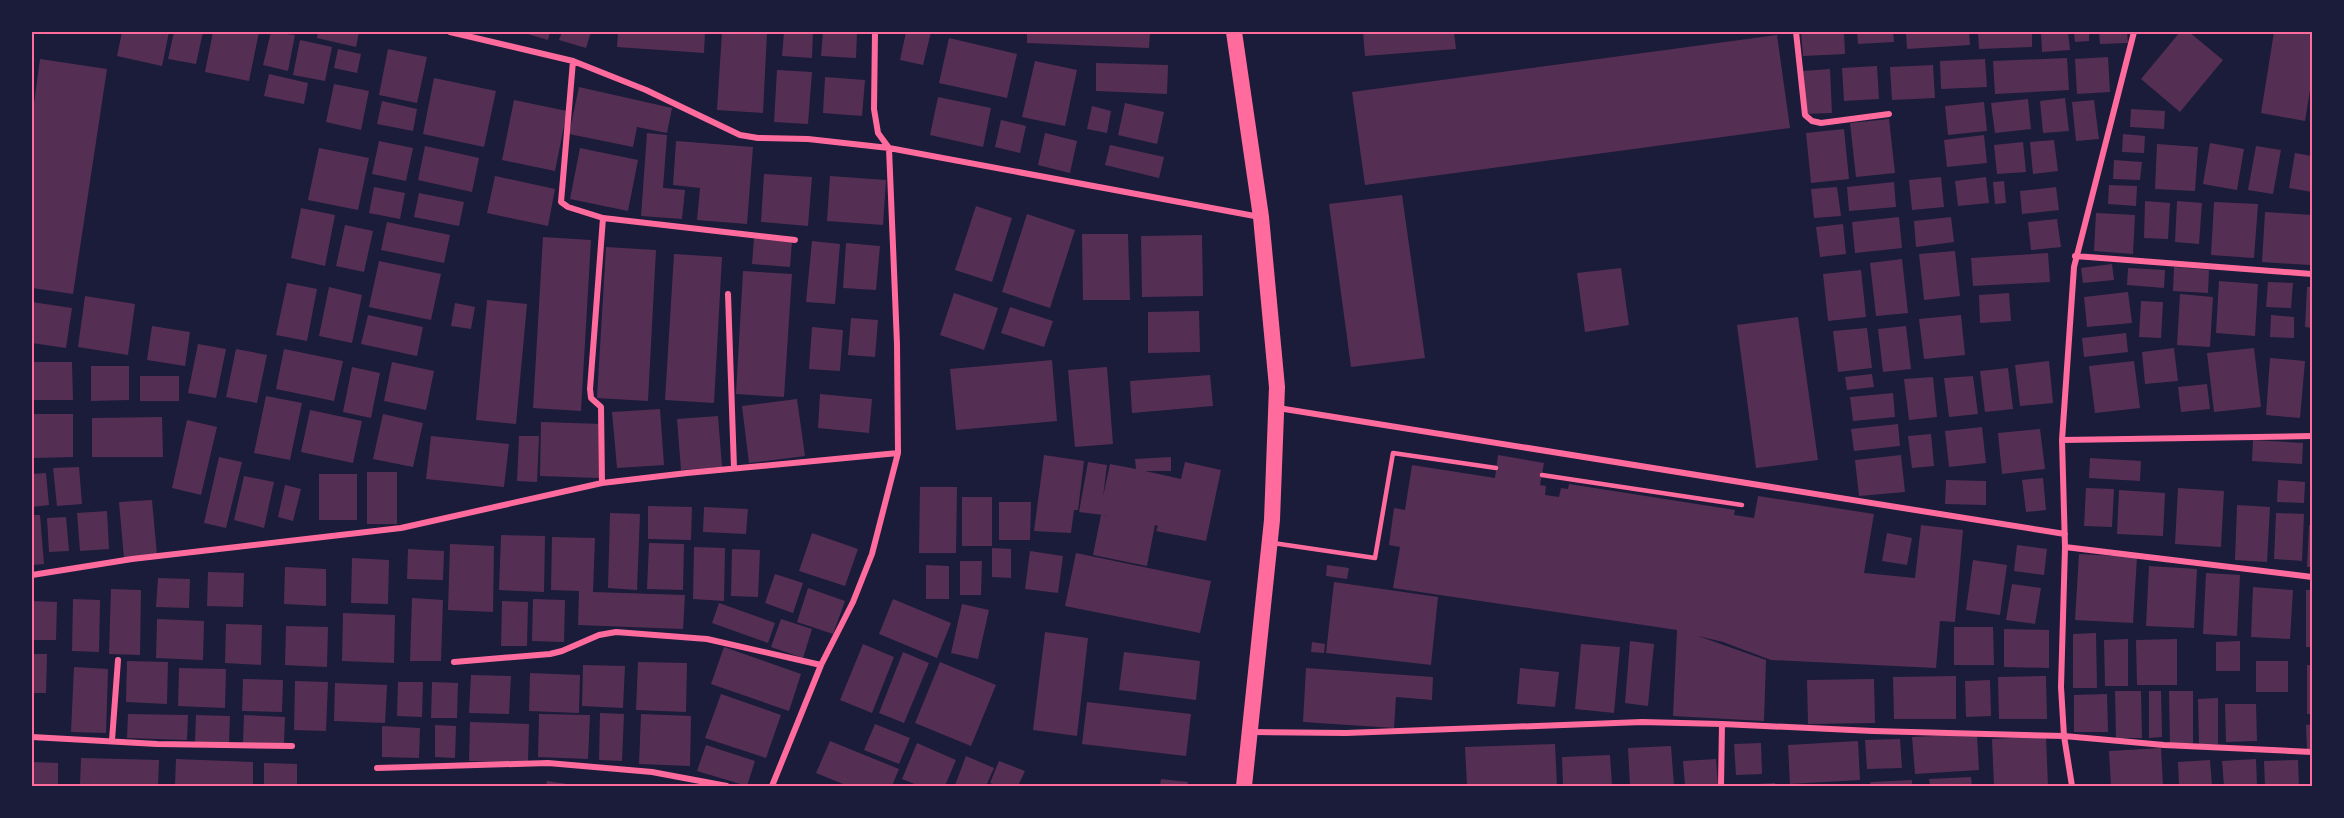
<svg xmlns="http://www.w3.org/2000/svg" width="2344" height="818" viewBox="0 0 2344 818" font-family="Commissioner,sans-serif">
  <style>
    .building { fill: #542f53 }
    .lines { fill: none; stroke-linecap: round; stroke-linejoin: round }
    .service { stroke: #ff6b9d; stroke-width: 4.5 }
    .minor { stroke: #ff6b9d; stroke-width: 6 }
    .trunk { stroke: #ff6b9d; stroke-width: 16 }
    .neatline { fill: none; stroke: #ff6b9d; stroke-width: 2 }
  </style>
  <rect width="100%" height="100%" fill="#1b1b3a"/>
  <path class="building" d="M122 32H169L162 66 117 56Z
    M174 32H203L196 64 168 59Z
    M213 32H259L249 81 205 72Z
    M271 32 295 35 288 71 263 65Z
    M318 32H359L356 47 317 38Z
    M521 32H550L548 40Z
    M562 32H591L586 48 559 40Z
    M618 32H705L704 53 617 47Z
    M722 32H767L763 113 717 110Z
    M784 32H813L812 58 782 56Z
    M823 32H857L856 58 821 56Z
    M906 32H931L923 65 900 60Z
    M1027 32H1150L1149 48 1027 43Z
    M1363 32H1454L1456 49 1365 56Z
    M1801 32H1844L1845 54 1803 56Z
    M1857 32H1893L1894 42 1858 44Z
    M1906 32H1969L1970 45 1907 49Z
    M1978 32H2032V47L1979 49Z
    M2041 32H2068L2070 50 2042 52Z
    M2074 32H2089V41L2075 42Z
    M2099 32H2127L2128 43 2100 44Z
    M2180 32H2189L2223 60 2180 112 2141 79Z
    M2274 32H2312V78L2305 121 2261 113Z
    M1777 35 1790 128 1365 185 1352 92Z
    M949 38 1017 54 1007 98 939 83Z
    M300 40 332 47 325 81 293 75Z
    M338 49 361 54 357 73 334 68Z
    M388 49 427 57 417 103 379 95Z
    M2108 57 2110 92 2077 94 2075 59Z
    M2067 58 2069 90 1995 94 1993 61Z
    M40 59 107 69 73 294 32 288V118Z
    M1985 59 1987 87 1941 89 1940 61Z
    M1035 61 1077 70 1065 126 1022 117Z
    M1096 63 1168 65 1167 94 1096 91Z
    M1933 65 1935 98 1892 100 1890 67Z
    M1877 66 1879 99 1844 101 1842 68Z
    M1830 69 1832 113 1805 114 1803 71Z
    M777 70 812 72 808 124 774 122Z
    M269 74 308 83 304 104 264 96Z
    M825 77 865 80 862 116 823 113Z
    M434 78 496 91 484 147 423 134Z
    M334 84 369 91 361 130 326 122Z
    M579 87 672 108 667 133 637 127 633 147 569 134Z
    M938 97 991 108 983 147 930 135Z
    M2065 98 2069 131 2043 133 2040 101Z
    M2028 99 2031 129 1995 133 1991 103Z
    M514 100 567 111 555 171 502 160Z
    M2094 100 2099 139 2076 141 2072 102Z
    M382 101 417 109 413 131 377 124Z
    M1984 102 1987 131 1948 135 1945 106Z
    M1125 103 1164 112 1157 144 1118 135Z
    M1092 106 1111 111 1107 133 1087 129Z
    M2131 109 2165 111 2164 129 2130 127Z
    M1889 119 1895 173 1856 177 1850 123Z
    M1001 120 1026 126 1020 153 995 147Z
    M1844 129 1849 179 1811 183 1806 133Z
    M647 133 667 135 663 188 685 190 682 219 641 216Z
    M1045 133 1077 141 1070 173 1038 165Z
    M2123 134 2145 136 2144 153 2122 152Z
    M1984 135 1987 163 1947 167 1944 140Z
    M2054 140 2058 171 2033 174 2030 142Z
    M379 141 413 148 406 181 372 174Z
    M676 141 753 147 747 224 697 220 700 188 673 185Z
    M2023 142 2026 172 1997 174 1994 145Z
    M2210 143 2244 149 2237 190 2203 184Z
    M2157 144 2198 147 2195 191 2155 189Z
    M1110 145 1164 157 1159 178 1105 165Z
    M425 146 479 158 472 192 418 180Z
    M2256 146 2281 150 2273 194 2248 190Z
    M319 148 369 158 358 210 308 200Z
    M580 148 638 160 628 211 570 199Z
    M2295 153 2312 156V192L2289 188Z
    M2114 160 2142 162 2140 180 2113 179Z
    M764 174 812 177 808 226 761 222Z
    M495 176 555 189 548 226 487 213Z
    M830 176 886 180 883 225 827 221Z
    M1941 177 1944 207 1912 210 1909 180Z
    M1986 177 1989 203 1958 206 1955 181Z
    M2004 181 2006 203 1995 204 1993 182Z
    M1894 182 1896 207 1849 211 1847 187Z
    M2109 185 2137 186 2136 206 2108 204Z
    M374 187 405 193 400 219 369 213Z
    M1837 187 1841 216 1814 218 1811 189Z
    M2056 187 2059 210 2022 214 2020 191Z
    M419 193 464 202 459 226 414 217Z
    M1402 195 1425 358 1351 367 1329 204Z
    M2145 201 2170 203 2168 239 2144 238Z
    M2177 201 2202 203 2199 244 2175 242Z
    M2214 202 2258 204 2254 258 2211 255Z
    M976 206 1012 218 992 282 955 270Z
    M301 208 335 215 325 266 291 258Z
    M2265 212 2312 215 2310 265 2262 262Z
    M2096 213 2135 215 2133 254 2094 251Z
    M1027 214 1075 230 1050 308 1002 292Z
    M1899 217 1902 248 1855 253 1852 222Z
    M1951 217 1954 242 1916 247 1914 221Z
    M2057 219 2061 247 2031 250 2028 222Z
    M387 222 450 235 444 263 381 250Z
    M1843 224 1846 254 1820 257 1816 227Z
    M345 225 373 231 364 272 336 266Z
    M1082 234H1128L1130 300H1083Z
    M1202 235 1203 296 1142 297 1141 236Z
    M543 237 591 240 581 411 533 408Z
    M754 238 792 241 790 267 752 264Z
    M812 241 840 244 835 304 806 302Z
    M846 243 880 246 876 290 843 288Z
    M606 247 656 250 648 401 597 398Z
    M1955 251 1960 296 1924 300 1919 254Z
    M2048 253 2050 282 1973 286 1971 258Z
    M674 254 722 257 714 403 665 400Z
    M1902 259 1908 313 1876 316 1870 263Z
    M379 261 441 274 431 320 369 307Z
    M2112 264 2114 280 2083 283 2081 268Z
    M2174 267 2209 270 2208 293 2173 291Z
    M1621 268 1629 325 1585 332 1577 273Z
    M2128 268 2165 270 2164 288 2127 285Z
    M1861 270 1866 317 1828 321 1823 274Z
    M743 271 792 274 784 397 736 394Z
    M2219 281 2258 284 2255 336 2216 333Z
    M2268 282 2293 283 2291 308 2266 307Z
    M287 283 317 289 307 341 276 335Z
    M329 287 362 295 352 343 319 336Z
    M2307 287H2312V328L2305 327Z
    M2128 292 2132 323 2087 327 2084 297Z
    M954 293 998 308 984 350 940 335Z
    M2009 293 2011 321 1980 323 1979 295Z
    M2180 294 2213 297 2210 347 2177 345Z
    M85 296 135 304 128 355 78 347Z
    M487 300 527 304 516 424 476 420Z
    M2141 301 2163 302 2161 338 2139 337Z
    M32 302 72 308 66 348 32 343Z
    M455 303 475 307 471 329 451 326Z
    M1010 307 1053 321 1044 347 1001 333Z
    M1199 311 1200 352 1148 353V312Z
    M368 315 423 327 417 356 361 344Z
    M1961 315 1965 355 1924 359 1919 319Z
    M2271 315 2294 317V338L2270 337Z
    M1798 317 1818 460 1756 468 1737 325Z
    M851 318 878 320 875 357 848 355Z
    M152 326 190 332 185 366 147 360Z
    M1906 326 1911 369 1883 372 1878 329Z
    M812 327 843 330 840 371 809 369Z
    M1867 328 1872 368 1838 372 1833 331Z
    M2126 333 2128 352 2084 357 2082 338Z
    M198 344 226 349 216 398 188 393Z
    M2174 348 2178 381 2145 384 2142 352Z
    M2254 348 2261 407 2214 412 2207 353Z
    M236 349 267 355 257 403 226 397Z
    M284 349 343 361 334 401 276 389Z
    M2270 358 2305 361 2300 418 2266 415Z
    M1052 360 1057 421 956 430 950 369Z
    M2049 361 2053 403 2020 406 2015 365Z
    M2134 361 2140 408 2095 413 2089 366Z
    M32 362H72L73 400H32Z
    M392 362 434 371 426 410 384 401Z
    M91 366H129V400L91 401Z
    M352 367 380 373 371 418 343 412Z
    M1107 367 1113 444 1075 447 1068 370Z
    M2008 368 2013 409 1985 412 1980 371Z
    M1872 374 1874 387 1847 390 1845 377Z
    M1210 375 1213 406 1132 413 1130 381Z
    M140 376H179V401H140Z
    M1973 376 1978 414 1949 417 1944 378Z
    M1933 377 1937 417 1909 420 1904 379Z
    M2207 384 2210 409 2181 412 2178 387Z
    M1893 393 1895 417 1853 421 1850 397Z
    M820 394 872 399 869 433 818 428Z
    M266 396 302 403 290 460 254 453Z
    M797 399 805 456 749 463 742 406Z
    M660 409 664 465 617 468 612 412Z
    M310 410 362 421 353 463 301 452Z
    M32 414H73V457L32 458Z
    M383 414 423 423 413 467 373 459Z
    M718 416 722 467 681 470 677 419Z
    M162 417 163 457H92V418Z
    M187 420 217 427 201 495 172 488Z
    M541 422 601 424 599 478 540 476Z
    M1898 424 1900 446 1854 451 1851 429Z
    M1982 427 1986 463 1949 467 1945 431Z
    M2040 429 2045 469 2002 474 1998 433Z
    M1931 434 1934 466 1912 468 1908 436Z
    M431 436 509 444 504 487 426 479Z
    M519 436H539L537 482 517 481Z
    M2253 440 2303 443 2302 464 2252 461Z
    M1044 455 1084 461 1078 510H1074L1071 533 1034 531Z
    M1498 455 1544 463 1540 485 1546 486 1545 495 1559 497 1561 488 1568 489 1569 484 1735 510 1734 515 1754 518 1758 496 1874 514 1864 573 1915 578 1921 525 1963 530 1955 622 1940 621 1936 668 1771 660 1723 642 1698 636 1766 660 1764 721 1673 716 1677 630 1393 588 1400 547 1389 545 1394 508 1405 510 1412 465 1495 478Z
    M1901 455 1905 492 1859 496 1855 460Z
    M219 457 242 462 226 528 204 523Z
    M1171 457V471H1145L1181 479 1185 462 1221 470 1206 541 1156 531 1158 526 1155 525 1147 566 1093 555 1101 515 1111 516 1079 512 1088 462 1107 465 1103 497 1110 464 1136 469 1135 459Z
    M2090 458 2141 461 2140 481 2089 478Z
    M79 467 82 504 57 506 53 468Z
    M367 472H397V524H367Z
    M46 473 49 505 32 507V474Z
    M319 474H357V520H319Z
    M244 476 274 482 264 528 234 520Z
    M2043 478 2046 510 2026 512 2022 480Z
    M1946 480 1986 481V505L1945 504Z
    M2278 480 2305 482 2304 503 2277 502Z
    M285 485 301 489 293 521 278 517Z
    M920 487H957L956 553H919Z
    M2086 488 2114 489 2112 527 2084 526Z
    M2178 488 2224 491 2221 547 2175 544Z
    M2119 490 2165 493 2163 536 2117 534Z
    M962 497H992V546H962Z
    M152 500 157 555 124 558 119 502Z
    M999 502H1031L1030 540H999Z
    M2237 505 2270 507 2267 562 2235 560Z
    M648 506 692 507 691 540 648 539Z
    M704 507 748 509 746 534 703 532Z
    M107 511 109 549 80 551 77 513Z
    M610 513 640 514 637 590 608 588Z
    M2276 513 2304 514 2302 561 2274 559Z
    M32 515H40L44 564 32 565Z
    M66 517 69 551 49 552 47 518Z
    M2309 525H2312V567H2307Z
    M812 533 858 549 845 586 799 571Z
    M1887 533 1912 538 1907 565 1882 561Z
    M501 535 545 536 544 592 499 590Z
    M552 537 595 538 593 592 685 595 683 629 578 625 579 591 551 590Z
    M649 543 684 544 683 590 647 589Z
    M450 544 494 546 493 612 448 610Z
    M2017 545 2047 549 2044 575 2014 571Z
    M694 547 725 548 724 601 693 599Z
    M992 548 1011 549V578L992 577Z
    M408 549 444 551 443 580 407 579Z
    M732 549 760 550 758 597 731 596Z
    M1030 551 1063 556 1058 593 1025 589Z
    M1076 553 1211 581 1200 633 1065 606Z
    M2079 554 2137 557 2133 623 2075 620Z
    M352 558 389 560 388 604 351 603Z
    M1973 560 2007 565 2000 615 1966 610Z
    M960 561H982L981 595H960Z
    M926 565 949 566V599H926Z
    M1327 565 1349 568 1347 579 1326 576Z
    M2149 566 2197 569 2194 628 2146 626Z
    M285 567 326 569V606L284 604Z
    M208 572 244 573 243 607 207 606Z
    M2206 573 2240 575 2237 636 2203 634Z
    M775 574 803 583 793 613 765 603Z
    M158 578 190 579 189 608 156 607Z
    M1334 582 1438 597 1431 665 1326 653Z
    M2012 584 2041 588 2035 624 2006 620Z
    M2253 587 2293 590 2290 639 2251 637Z
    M808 588 845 601 833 634 797 622Z
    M111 589 141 590 140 655 109 654Z
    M2306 590H2312V647H2306Z
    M412 598 443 600 441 661H410Z
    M73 599 100 600 99 652 72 651Z
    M533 599 565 600 564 642 532 641Z
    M893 599 951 623 937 658 879 634Z
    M32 601 57 602 56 640H32Z
    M502 601 528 602 527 646H501Z
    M719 603 775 623 768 643 712 623Z
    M962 604 989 610 978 659 951 653Z
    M343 613 395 615 394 663 342 661Z
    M157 619 204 621 203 660 156 658Z
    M781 619 812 629 803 658 771 647Z
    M226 624 262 625 261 665 225 663Z
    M286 626 328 627 327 667 285 665Z
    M1954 627H1993L1994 665H1954Z
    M2004 629 2049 630V668L2004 667Z
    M1045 632 1088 638 1077 736 1033 730Z
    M2096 633 2097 688H2073V634Z
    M2128 639V686H2105L2104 640Z
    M2177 639V685H2137L2136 640Z
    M1630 641 1654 644 1648 706 1625 703Z
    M2240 641V671H2216V642Z
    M1312 642 1325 644 1324 653 1311 652Z
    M863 644 894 657 872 713 840 700Z
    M1581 644 1620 647 1614 713 1575 709Z
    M724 647 801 674 789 711 711 684Z
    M903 652 929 663 904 723 879 713Z
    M1124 652 1200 661 1196 700 1119 690Z
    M32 654H47L46 693H32Z
    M127 661 168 662 167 704 126 702Z
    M2256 661H2288V692H2256Z
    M638 662 687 663 686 712 636 710Z
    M940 662 996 685 971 746 915 723Z
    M583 665 625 666 623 708 582 706Z
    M2307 665H2312V714H2307Z
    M74 667 108 669 106 733 71 732Z
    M179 668 226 669 225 708 178 706Z
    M1306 668 1433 677 1432 700 1396 697 1394 728 1303 722Z
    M1520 668 1559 672 1555 707 1517 704Z
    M530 673 580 675 579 713 529 711Z
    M471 675 511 676 509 714 469 713Z
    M1956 676V719H1894L1893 677Z
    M2046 676 2047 719H1999L1998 677Z
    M243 679 283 680 282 712 242 711Z
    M1874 679 1875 723 1808 724 1807 680Z
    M1990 680 1991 716 1966 717 1965 681Z
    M295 681 328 682 326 731 294 730Z
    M398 682H423L422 717 397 716Z
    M432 682 458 683 457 718H431Z
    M335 683 387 685 385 723 334 721Z
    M2115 691H2141L2142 738H2116Z
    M2149 691H2161L2162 737 2149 738Z
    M2169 691H2193V743H2170Z
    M721 694 781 715 766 758 705 738Z
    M2107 694 2108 732H2074V695Z
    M2218 698V744H2199L2198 699Z
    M1087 702 1191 714 1186 756 1082 744Z
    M2225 704H2256L2257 741 2226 742Z
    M600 713 624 714 622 761 599 760Z
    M128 714 188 715 187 740 127 738Z
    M539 714 590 715 588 759 538 757Z
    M641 714 691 716 690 766 639 764Z
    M196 715 230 716 229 743 195 742Z
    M244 715 285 717 284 744 243 743Z
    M470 722 529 724 528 762 469 761Z
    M875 724 910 738 899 764 864 750Z
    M2312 724V750H2307L2306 725Z
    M435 725 456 726 455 758 435 757Z
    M382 726 420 728 419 758 382 757Z
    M1977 734 1979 770 1915 774 1912 737Z
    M2046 736 2048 786H1994L1992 739Z
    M1900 739 1902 768 1867 769 1865 740Z
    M830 741 899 769 892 786H848L816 773Z
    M1858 741 1860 780 1790 784 1788 745Z
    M917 743 956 760 945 786H920L902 779Z
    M1761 743 1762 774 1736 775 1734 744Z
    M1555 744 1557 786H1467L1465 747Z
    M706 745 755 761 747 786 697 771Z
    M1671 746 1674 786H1630L1628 748Z
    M2161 748 2163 786H2111L2109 751Z
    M1610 755 1612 786H1563L1562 757Z
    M966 756 994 768 986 786 955 785Z
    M81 758 159 760 158 786H80Z
    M176 759 253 762V786H175Z
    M1716 759 1718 786H1685L1683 761Z
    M2256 759 2257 786H2224L2222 761Z
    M2210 760 2212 786H2179L2178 762Z
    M2298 760 2299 786H2265L2264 761Z
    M999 761 1025 771 1018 786H998L990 783Z
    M32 762 58 763V786H32Z
    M264 763 297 764V786H264Z
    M1971 777 1972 786H1930L1929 779Z
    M1161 779 1188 782 1187 786H1160Z
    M1912 780V786H1871L1870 782Z
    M547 781 574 785V786H546Z
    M1775 783V786H1738V785Z"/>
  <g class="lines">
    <path class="service" d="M1542 475 1742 505
      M1273 543 1375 558 1393 453 1496 468"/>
    <path class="minor" d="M450 32 573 61 646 90 740 135 758 138 808 139 889 148 1260 217
      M1796 32 1805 115 1812 121 1821 123 1889 114
      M573 61 561 202 568 207 603 218 795 240
      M2075 256 2312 274
      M728 294 734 468
      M1278 408 2065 534
      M2062 440 2312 436
      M602 483 601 407 591 398 590 389 603 218
      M2065 547 2312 577
      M32 575 132 559 401 528 602 483 687 473 898 453
      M454 662 550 654 562 651 599 635 616 632 707 639 821 665
      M1252 732 1346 733 1642 722 1722 724 1873 731 2064 736 2164 745 2312 752
      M32 737 157 744 292 746
      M112 740 118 660
      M377 768 548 763 652 772 727 786
      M772 786 821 665 853 602 872 554 898 453 897 344 889 148 878 133 874 109 875 32
      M1721 786 1722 724
      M2072 786 2064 736 2061 687 2065 547 2062 440 2074 267 2134 32"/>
    <path class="trunk" d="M1234 32 1261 217 1277 387 1272 520 1244 786"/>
  </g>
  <rect width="2344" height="818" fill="none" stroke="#1b1b3a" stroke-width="66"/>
  <rect x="33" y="33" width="2278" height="752" class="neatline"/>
</svg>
